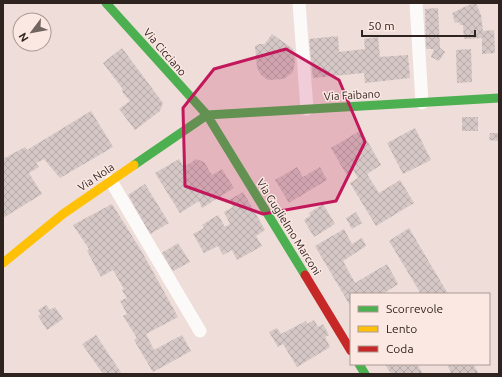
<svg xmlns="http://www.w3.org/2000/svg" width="502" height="377" viewBox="0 0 502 377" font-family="Ubuntu,sans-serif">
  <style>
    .building { fill: url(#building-cross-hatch) }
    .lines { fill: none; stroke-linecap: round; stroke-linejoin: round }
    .street { stroke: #fcfaf9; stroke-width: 13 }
    .fast { stroke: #4caf50; stroke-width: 9 }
    .slow { stroke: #ffc107; stroke-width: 9 }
    .jam { stroke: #c62828; stroke-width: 9 }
    .marked { fill: #c2185b; fill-opacity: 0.2; stroke: #c2185b; stroke-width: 3; stroke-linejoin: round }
    .labels { text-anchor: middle; stroke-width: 3; stroke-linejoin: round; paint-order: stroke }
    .street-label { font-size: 11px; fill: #2f2320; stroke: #fce8e2 }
  </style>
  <defs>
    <pattern id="building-cross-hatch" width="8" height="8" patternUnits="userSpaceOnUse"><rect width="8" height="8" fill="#d4c7c5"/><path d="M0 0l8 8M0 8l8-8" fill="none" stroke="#b6aba9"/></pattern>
  </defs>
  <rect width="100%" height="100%" fill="#eeddd8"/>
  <path class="building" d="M473 3H476L481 15 483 31 494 30 495 53 482 54V38L464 39 463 25H460L459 22 455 23 452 13Z
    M438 8 440 48 445 52 439 61 431 57 434 49H426L425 9Z
    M272 34 293 49 295 62 293 72 284 79 268 80 261 75 257 68 255 46 259 44H265Z
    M338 36 339 52 365 49 364 39 378 37 380 57 408 55 410 78 365 83 364 73 313 78 309 39Z
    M122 48 163 103 160 111 135 130 119 109 130 101 123 93 122 88 103 63Z
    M471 49 472 82 457 83 456 50Z
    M91 111 113 147 60 178 44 159 36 163 39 167 29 173 42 194 3 218V159L25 147 27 150Z
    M462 117H478V131H462Z
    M415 128 431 160 403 174 387 143Z
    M361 130 381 165 367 174 379 193 400 180 414 203 376 226 350 183 358 178 353 170 346 174 331 148Z
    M490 133H499V141L489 140Z
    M179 159 184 167 196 159 204 162 212 175 222 169 234 188 202 208 199 201 180 213 155 173Z
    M297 167 303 177 320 167 327 180 289 203 275 180Z
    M145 184 169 223 150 234 128 195Z
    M243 192 265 230 256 236 262 246 237 260 232 250 223 255 218 246 204 253 193 234 204 228 202 225 218 215 225 227 230 224 224 212 233 207 229 200Z
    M112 204 142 252 178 317 146 334 154 350 182 335 191 351 153 372 134 340 137 338 123 316 127 314 120 301 127 298 122 290 124 289 113 270 101 277 87 251 89 249 73 225Z
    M323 204 335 224 314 237 304 220 311 215 309 213Z
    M356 212 362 223 352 229 346 218Z
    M409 228 448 294H421L389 241Z
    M344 229 352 244 362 238 366 246 343 261 355 283 387 264 398 284 383 294H351V307L315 246Z
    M178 243 190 262 173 271 162 253Z
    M46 305 50 310 55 307 63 319 47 330 38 316 41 314 38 310Z
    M314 320 318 327 323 324 329 335 325 337 330 347 297 367 283 344 278 347 269 332 277 328 281 334 306 321 307 324Z
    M96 335 122 374H103L82 344Z
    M385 364H417L423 374H391Z
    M447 364H473L479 374H447L451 372Z"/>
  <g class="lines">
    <path class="street" d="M299 3 307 109
      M416 3 422 103
      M111 181 200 331"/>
    <path class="fast" d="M106 3 207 115 305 275
      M207 115 499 98
      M134 165 207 115
      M359 364 365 374"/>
    <path class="slow" d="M3 263 63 214 134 165"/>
    <path class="jam" d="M305 275 351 351"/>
  </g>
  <path class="marked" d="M286 49 339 80 365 142 336 201 263 214 185 186 183 108 214 69Z"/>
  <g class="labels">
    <g class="street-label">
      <text transform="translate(165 52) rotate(49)" y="4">Via Cicciano</text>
      <text transform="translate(352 95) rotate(-3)" y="4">Via Faibano</text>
      <text transform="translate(96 177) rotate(-34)" y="4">Via Nola</text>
      <text transform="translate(289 227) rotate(58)" y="4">Via Guglielmo Marconi</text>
    </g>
  </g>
  <rect width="502" height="377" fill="none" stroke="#2f2320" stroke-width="8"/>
  <rect x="350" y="293" width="140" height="72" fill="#fce8e2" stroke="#aa9994"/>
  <rect x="358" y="306" width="20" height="6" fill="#4caf50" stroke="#aa9994"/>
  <text x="386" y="313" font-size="12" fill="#2f2320">Scorrevole</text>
  <rect x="358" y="326" width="20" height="6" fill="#ffc107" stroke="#aa9994"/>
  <text x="386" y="333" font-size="12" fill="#2f2320">Lento</text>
  <rect x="358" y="346" width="20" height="6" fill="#c62828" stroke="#aa9994"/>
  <text x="386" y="353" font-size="12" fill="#2f2320">Coda</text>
  <g transform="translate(32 32) rotate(238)"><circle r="19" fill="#fce8e2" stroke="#aa9994"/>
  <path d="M0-3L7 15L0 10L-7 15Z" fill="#726460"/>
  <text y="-6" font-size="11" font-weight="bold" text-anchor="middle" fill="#2f2320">N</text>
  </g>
  <path d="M362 30v6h113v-6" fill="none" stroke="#2f2320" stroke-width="2"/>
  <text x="368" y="30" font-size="12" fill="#2f2320" stroke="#fce8e2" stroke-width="3" paint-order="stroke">50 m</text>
</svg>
